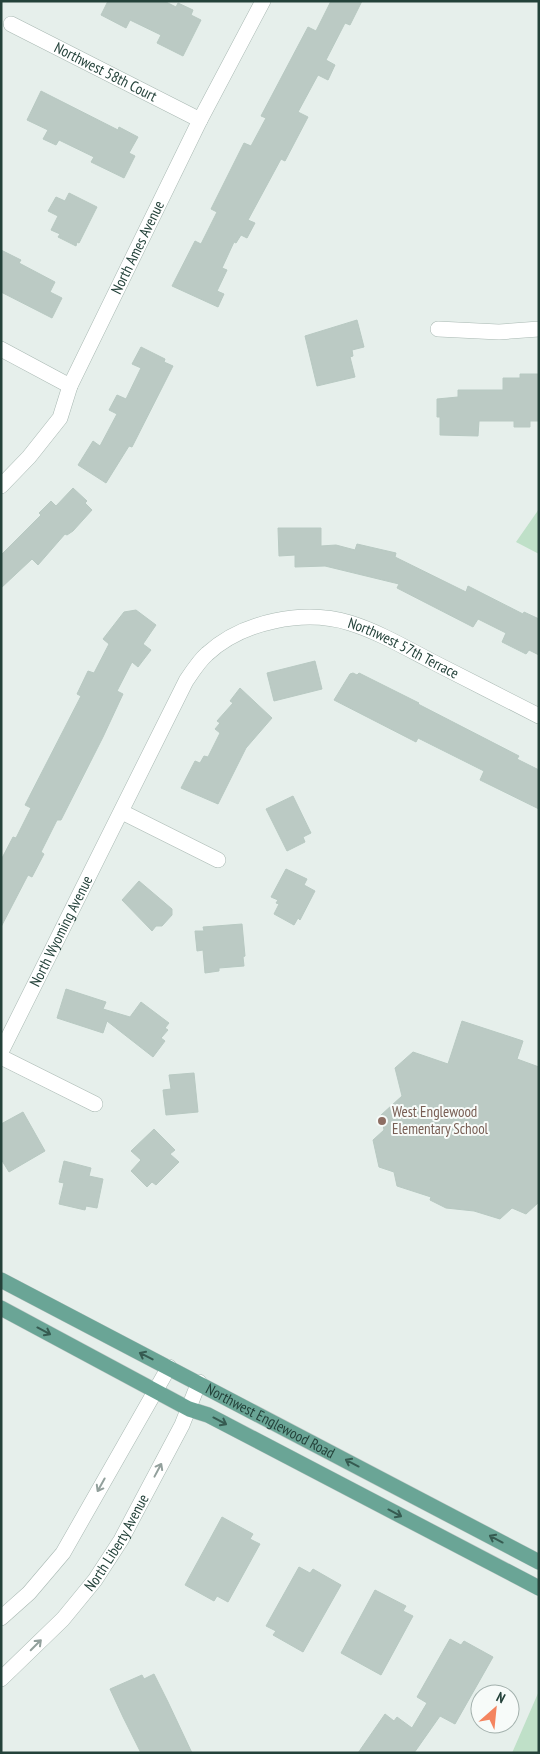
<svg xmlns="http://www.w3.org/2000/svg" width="540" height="1754" viewBox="0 0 540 1754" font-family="'PT Sans Narrow',sans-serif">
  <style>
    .green { fill: #bfe0c8 }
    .building { fill: #bbcac4; stroke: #b8c9c2 }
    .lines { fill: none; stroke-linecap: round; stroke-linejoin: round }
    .minor-casing { stroke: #a8b8b2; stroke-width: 16 }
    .major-casing { stroke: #c2cac8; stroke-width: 16 }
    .minor { stroke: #fff; stroke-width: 15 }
    .major { stroke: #6aa596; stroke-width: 15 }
    .oneway { stroke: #365b51 }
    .oneway2 { stroke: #92a09c }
    .education-dot { fill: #8d6e63; stroke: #f7fbf9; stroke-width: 2 }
    .labels { text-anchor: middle; stroke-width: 4; stroke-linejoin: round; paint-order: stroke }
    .street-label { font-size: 15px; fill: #24423a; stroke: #f7fbf9 }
    .education-label { font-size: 15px; fill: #785e54; stroke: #f7fbf9; text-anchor: start }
  </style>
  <rect width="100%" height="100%" fill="#e6efeb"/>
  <path class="green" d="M539 509V554L516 542Z
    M539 1691V1753H512Z"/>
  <path class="building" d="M108 1H164L176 7 178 3 193 10 191 15 201 20 183 56 157 43 161 35 130 20 126 28 101 15Z
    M331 1H362L350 25 345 23 326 60 335 65 328 80 318 75 298 112 308 117 285 161 281 159 248 220 255 223 247 238 241 235 236 243 234 242 222 268 227 270 217 291 224 294 218 307 172 286 195 241 201 244 217 212 211 209 244 143 251 146 266 118 261 116 308 27 316 31Z
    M41 91 118 130 119 127 138 137 129 153 135 156 124 178 91 162 94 157 59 140 56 145 43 139 48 130 27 120Z
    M69 193 97 207 79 243 77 242 76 246 58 237 60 234 51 230 58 216 48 211 56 197 65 201Z
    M1 250 21 260 19 263 55 282 50 292 62 298 52 318 1 292Z
    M357 320 364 347 352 350 353 356 350 357 355 377 317 386 305 336Z
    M141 347 165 359 164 362 173 366 132 447 129 446 106 483 78 465 93 441 100 446 117 414 109 410 117 395 126 399 141 368 132 364Z
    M520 374H539V421H530V427H514V421H479L478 436 440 435V417H437V399L458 397V390H503V378H520Z
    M73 488 87 501 85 503 92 510 73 531 67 535 65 534 38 565 32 559 1 588V555L41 515 39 513 51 501 56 506Z
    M278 528H321V546L336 545 355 550 357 544 396 553 395 557 466 592 468 586 523 614 524 612 539 619V655L529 650 526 654 502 642 506 633 478 619 473 627 397 588 399 584 325 566 295 567V555L279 556Z
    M136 610 156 625 143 644 151 650 138 667 132 662 117 691 123 694 103 737 61 820H57L41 852 44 854 32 877 28 875 1 927V860L13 837 16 838 31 808 25 805 81 696 77 694 88 671 94 673 109 644 103 639 124 612Z
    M315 661 322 689 274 701 267 673Z
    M353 673 357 675 359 673 419 703 418 704 519 756 517 759 539 770V809L480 780 484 771 418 738 416 742 334 700 350 674Z
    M240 688 272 718 246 748 218 804 181 788 195 761 200 763 204 756 208 757 220 733 215 729 220 723 217 721 233 703 230 701Z
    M293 796 311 833 303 837 305 842 287 851 266 809Z
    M286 869 307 879 304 885 315 891 300 920 298 918 294 925 274 914 279 904 276 903 278 900 271 897Z
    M139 881 172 909V915L162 926H156L152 931 122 900Z
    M242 924 245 956 243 957 244 966 219 968V971L205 973 203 950 197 951 195 931H204L203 927Z
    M66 989 106 1002 103 1009 130 1017 141 1002 169 1023 165 1028 168 1030 161 1038 165 1041 153 1057 107 1021 103 1033 57 1018Z
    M462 1021 523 1041 517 1059 539 1067V1202L526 1214 512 1208 500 1219 474 1211 446 1208 430 1200 431 1197 397 1186 394 1172 379 1167 373 1140 384 1130 381 1115 402 1096 395 1068 413 1052 448 1064Z
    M194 1073 198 1112 166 1115 163 1090 171 1089 169 1075Z
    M23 1112 45 1151 9 1172 1 1159V1124Z
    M154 1129 175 1150 170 1154 179 1162 156 1185 152 1182 147 1187 131 1171 141 1160 131 1151Z
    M64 1161 91 1168 89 1176 103 1179 97 1208 86 1206 85 1210 59 1204 64 1183 59 1182Z
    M222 1517 253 1534 250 1539 260 1544 228 1602 217 1596 214 1601 185 1585Z
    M299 1567 310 1573 313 1569 341 1585 303 1652 273 1635 276 1631 266 1626Z
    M375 1590 406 1606 403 1611 413 1616 381 1675 341 1653Z
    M450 1639 461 1645 464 1641 493 1657 455 1724 440 1716 414 1753H358L385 1714 394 1721 397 1717 412 1728 427 1703 417 1697Z
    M154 1674 168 1702 192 1753H141L123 1717 110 1689 142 1675 144 1679Z"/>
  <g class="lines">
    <g class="minor-casing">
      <g id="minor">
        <path id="s1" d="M11 24 200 120"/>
        <path d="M438 329 499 332 539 329"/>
        <path d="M1 349 70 386"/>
        <path id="s2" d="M1 486 29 457 60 418 70 386 200 120 263 1"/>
        <path d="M122 812 218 860"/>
        <path id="s3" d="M1 1052 186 681C192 672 199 661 207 654 243 621 304 609 350 623 379 632 406 648 433 662 468 680 504 698 539 716"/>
        <path d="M1 1057 95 1104"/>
        <path d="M1 1618 29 1593 63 1553 169 1367"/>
        <path id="s4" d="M1 1679 63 1619 95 1580 121 1540 182 1425 199 1382"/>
      </g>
    </g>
    <g class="major-casing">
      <g id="major">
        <path id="s5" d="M1 1280 539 1562"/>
        <path d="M1 1308 189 1409 208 1415 539 1588"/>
      </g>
    </g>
    <use href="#minor" class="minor"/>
    <use href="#major" class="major"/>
  </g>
  <defs><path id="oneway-shaft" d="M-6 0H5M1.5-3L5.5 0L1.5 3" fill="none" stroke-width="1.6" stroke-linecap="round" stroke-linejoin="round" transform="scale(1.25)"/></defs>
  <g class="oneway">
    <use href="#oneway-shaft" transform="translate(44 1331) rotate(28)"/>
    <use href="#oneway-shaft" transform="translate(146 1356) rotate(-153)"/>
    <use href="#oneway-shaft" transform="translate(220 1421) rotate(28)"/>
    <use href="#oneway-shaft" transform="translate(352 1463) rotate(-152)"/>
    <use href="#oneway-shaft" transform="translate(395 1513) rotate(28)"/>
    <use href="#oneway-shaft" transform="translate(496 1539) rotate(-152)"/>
  </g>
  <g class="oneway2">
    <use href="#oneway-shaft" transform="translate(158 1470) rotate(-62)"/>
    <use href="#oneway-shaft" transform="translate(101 1485) rotate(119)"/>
    <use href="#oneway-shaft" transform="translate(36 1645) rotate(-45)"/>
  </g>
  <circle class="education-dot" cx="382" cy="1121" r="5"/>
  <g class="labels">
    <g class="street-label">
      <text dy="5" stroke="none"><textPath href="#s1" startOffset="106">Northwest 58th Court</textPath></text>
      <text dy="5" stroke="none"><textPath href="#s2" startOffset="278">North Ames Avenue</textPath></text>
      <text dy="5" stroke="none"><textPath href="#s3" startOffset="660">Northwest 57th Terrace</textPath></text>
      <text dy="5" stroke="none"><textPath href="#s3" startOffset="135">North Wyoming Avenue</textPath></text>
      <text dy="5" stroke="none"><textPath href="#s5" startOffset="304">Northwest Englewood Road</textPath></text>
      <text dy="5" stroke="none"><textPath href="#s4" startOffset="180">North Liberty Avenue</textPath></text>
    </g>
    <g class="education-label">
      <text x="392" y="1117">West Englewood<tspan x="392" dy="17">Elementary School</tspan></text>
    </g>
  </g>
  <rect width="540" height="1754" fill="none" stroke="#24423a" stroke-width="5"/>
  <g transform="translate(495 1709) rotate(27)"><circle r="24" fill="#f7fbf9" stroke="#a3b1ad"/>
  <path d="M0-4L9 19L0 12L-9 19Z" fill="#f4845f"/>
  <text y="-8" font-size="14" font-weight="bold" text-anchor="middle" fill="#24423a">N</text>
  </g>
</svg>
